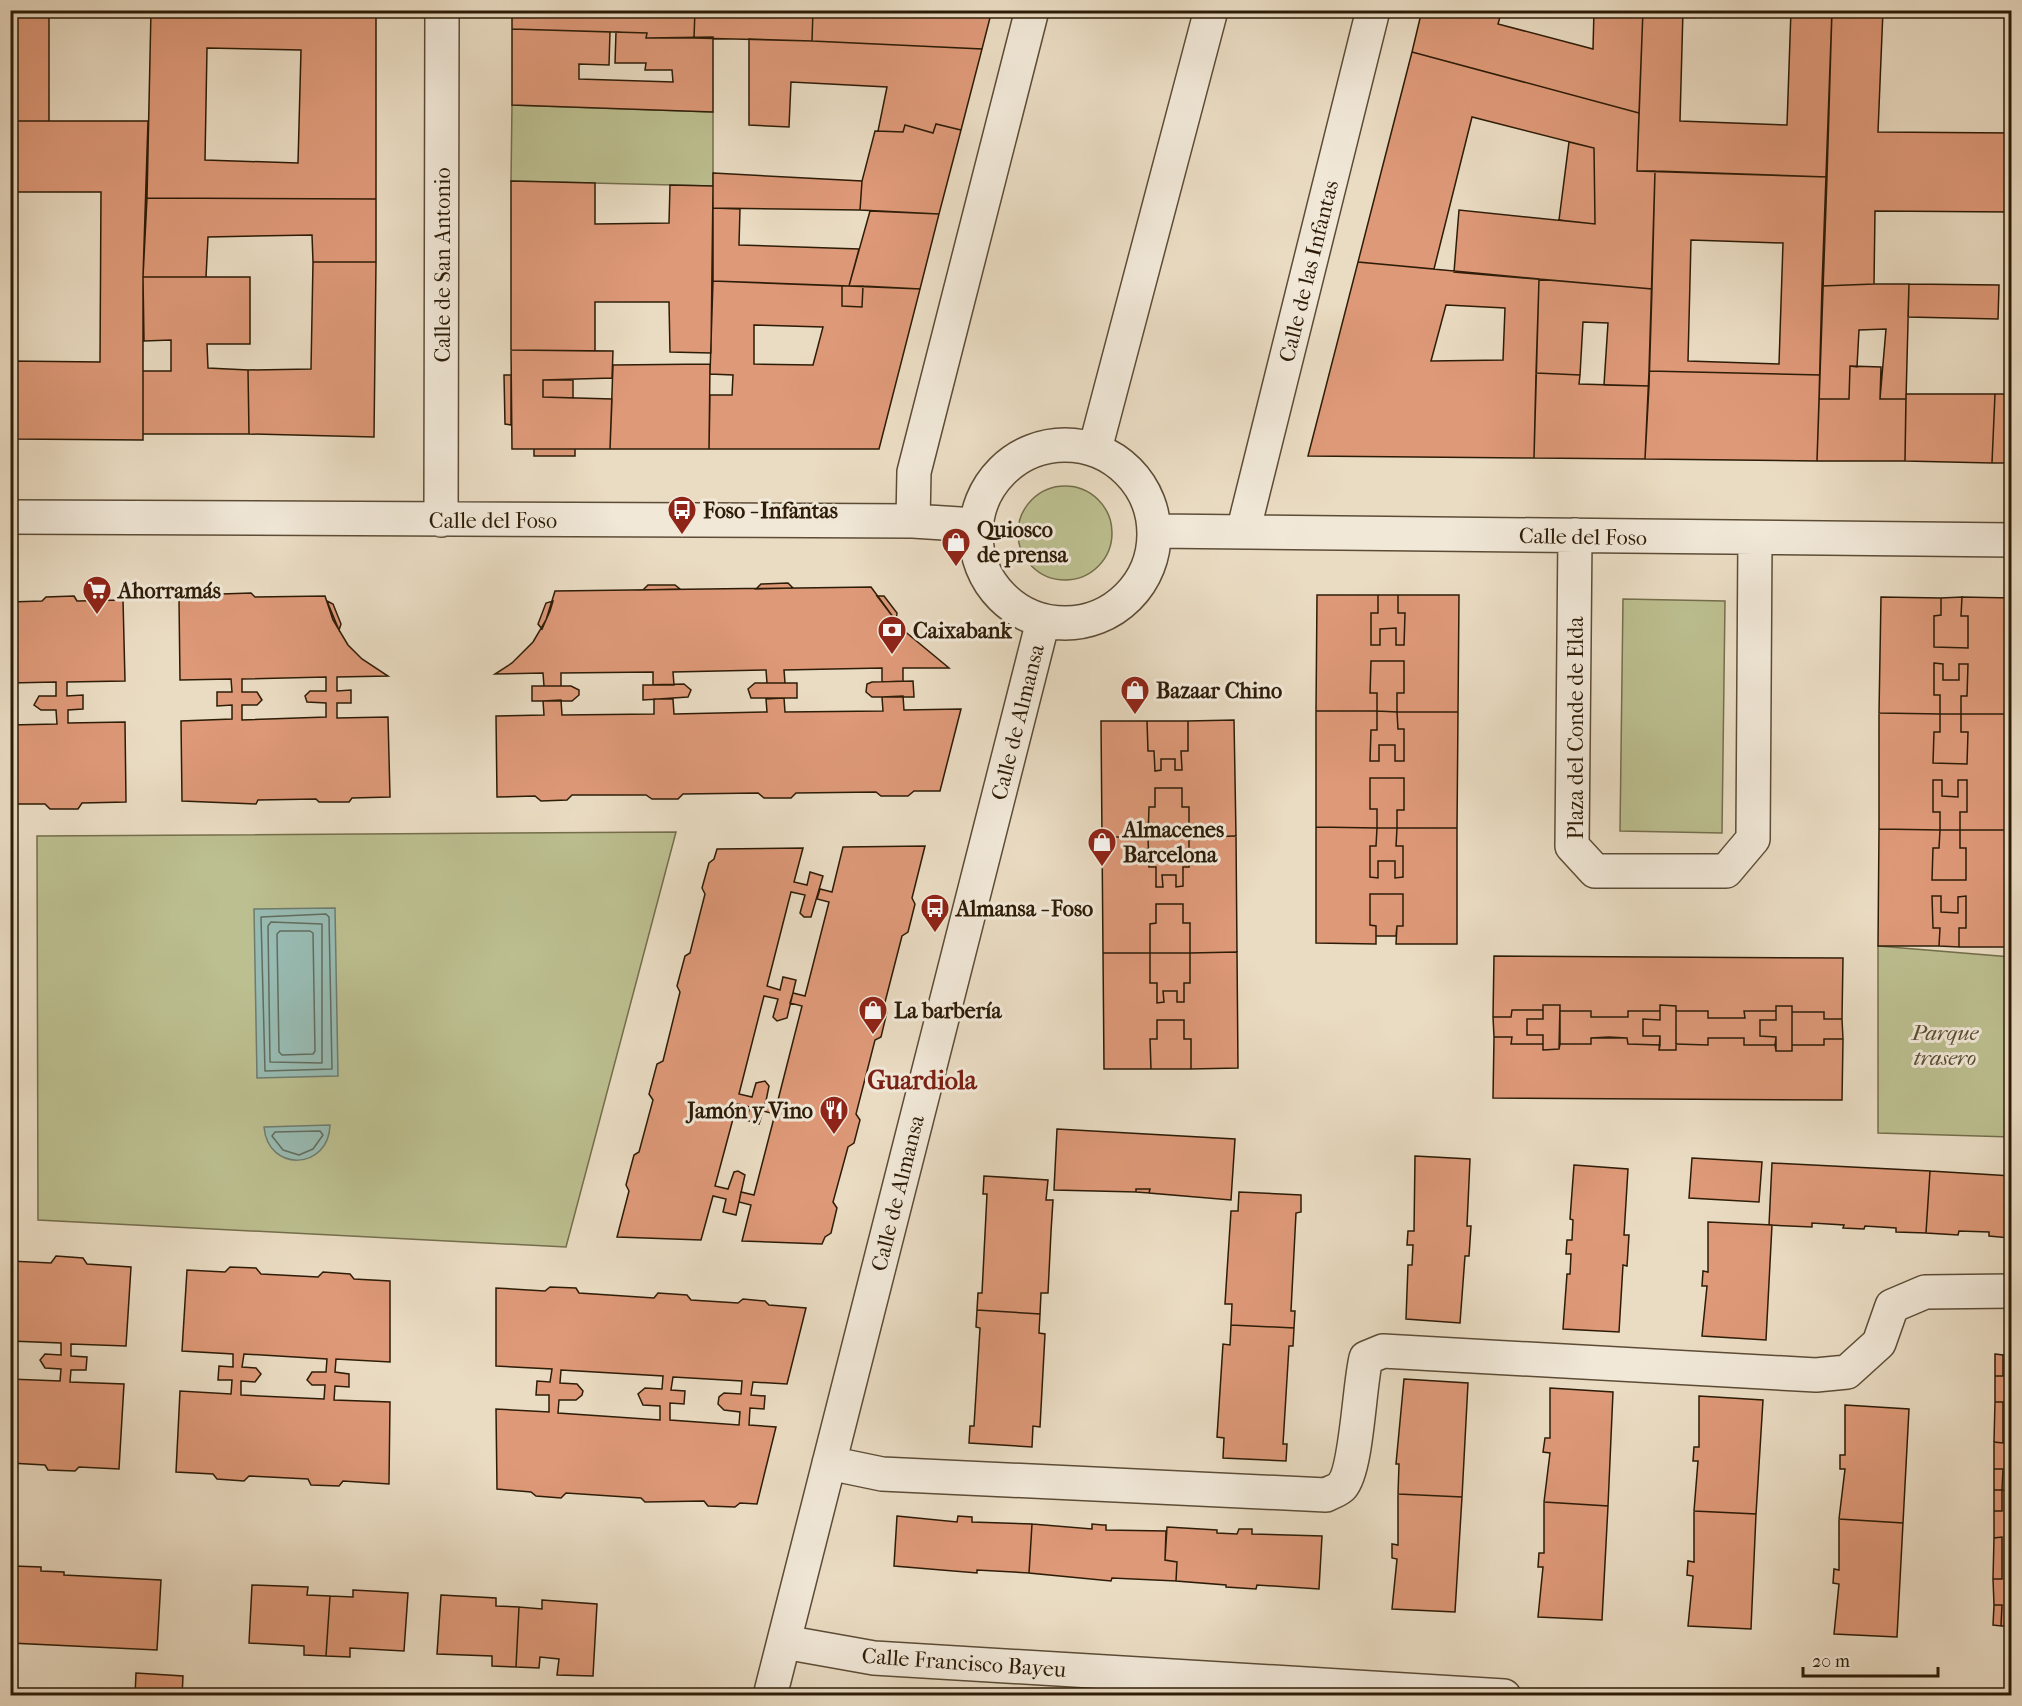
<svg xmlns="http://www.w3.org/2000/svg" width="2022" height="1706" viewBox="0 0 2022 1706" font-family="'IM FELL French Canon',serif">
  <style>
    .green { fill: #bcbf90; stroke: #746e4c; stroke-width: 1.5 }
    .water { fill: #98bcb4; stroke: #6d7c6f; stroke-width: 1.5 }
    .lines { fill: none; stroke-linecap: round; stroke-linejoin: round }
    .shore { stroke: #626c5e; stroke-width: 1.5 }
    .building { fill: #de9978; stroke: #2d1c07; stroke-width: 1.5; fill-rule: evenodd }
    .minor-casing { stroke: #5c4c36; stroke-width: 36 }
    .minor { stroke: #f1e8d8; stroke-width: 33 }
    .labels { text-anchor: middle; stroke-width: 6; stroke-linejoin: round; paint-order: stroke }
    .street-label { font-size: 22px; fill: #2d1c07; stroke: #f1e8d8 }
    .poi-label { font-size: 22px; font-weight: bold; fill: #2d1c07; stroke: #f1e8d8; text-anchor: start }
    .park-label { font-size: 22px; font-style: italic; fill: #584d30; stroke: #f1e8d8 }
    .quarter-label { font-size: 26px; font-weight: bold; fill: #7a1f14; stroke: #f1e8d8 }
  </style>
  <rect width="100%" height="100%" fill="#eadcc3"/>
  <filter id="stains"><feTurbulence type="fractalNoise" baseFrequency=".00333" numOctaves="4"/><feColorMatrix values="0 0 0 0 .2 0 0 0 0 .09 0 0 0 0 .02 0 0 0 .5 -.17"/></filter>
  <radialGradient id="worn" r=".72"><stop offset=".6" stop-color="#630" stop-opacity="0"/><stop offset="1" stop-color="#630" stop-opacity=".3"/></radialGradient>
  <path class="green" d="M512 105 713 112V186L511 181Z
    M1018 533a47 47 0 1 1 94 0a47 47 0 1 1-94 0Z
    M1623 599 1725 601 1722 833 1620 831Z
    M676 832 566 1247 38 1220 37 836Z
    M1878 946 2011 957V1137L1878 1133Z"/>
  <path class="water" d="M335 908 338 1076 257 1078 254 909Z
    M330 1125C329 1170 268 1173 264 1127Z"/>
  <g class="lines">
    <path class="shore" d="M326 914 329 917 332 1069 265 1071 261 917Z
      M271 922 322 924V1063L270 1062 268 926Z
      M280 931H310L313 933 315 1051 313 1054 282 1055 279 1052 277 934Z
      M320 1131 323 1135 313 1149 299 1155 283 1150 272 1136 275 1132Z"/>
  </g>
  <path class="building" d="M10 10H49V121H10Z
    M151 10H376V199L147 198ZM207 48 301 50 298 163 205 160Z
    M512 10H695L694 38H646L647 33 512 29Z
    M695 10H813L812 41 694 38Z
    M813 10H992L982 49 812 41Z
    M1422 10H1502L1498 24 1593 49 1594 10H1643L1639 113 1412 52Z
    M1643 10H1683L1680 121 1787 125 1791 10H1832L1827 177 1637 171Z
    M1832 10H1883L1878 132 2012 133V212L1875 211 1874 284 1822 286Z
    M512 29 610 32 609 65 579 64V79L673 82 672 70H645L646 63H615L616 32 647 33 646 38 713 37V112L512 105Z
    M749 39 812 41 982 49 961 130 936 124 933 133 905 125 903 132 878 131 887 87 791 82 789 127 749 125Z
    M1412 52 1639 113 1637 171H1655L1652 289 1454 272 1459 210 1595 224 1594 148 1472 117 1434 269 1358 262Z
    M10 121H148L143 277V440L10 439V361L100 362 101 192H10Z
    M936 124 961 130 939 214 860 210 862 181 875 131 903 132 905 125 933 133Z
    M1569 142 1594 148 1595 224 1559 220Z
    M1655 171 1827 177 1820 375 1649 371ZM1691 240 1783 243 1779 364 1688 361Z
    M713 173 862 181 860 210 713 208Z
    M511 181 595 183V224L669 223 670 185 713 186 711 353 670 352 669 302H595V351L511 350Z
    M147 198 376 199V262H313L312 235 208 237 206 277H143Z
    M713 208 740 209 739 245 859 249 849 286 713 281Z
    M870 211 939 214 920 289 849 286Z
    M313 262H376L374 437 249 434 248 370 311 369Z
    M1358 262 1539 279 1534 458 1308 456ZM1446 305 1505 308 1503 360 1431 361Z
    M143 277H250V344H207L208 368 248 370 249 434H143V371H171V340L144 341Z
    M1539 279 1652 289 1649 386 1604 385 1608 323 1583 322 1580 375 1536 373Z
    M713 281 842 286V306L862 307 863 286 920 289 879 449H709L710 395H732L733 375 710 374ZM754 325 823 327 813 365 754 364Z
    M1874 284H1909L1906 399H1880L1886 329 1859 330 1857 367 1850 366 1849 399H1819L1822 286Z
    M1909 284 1999 285 1998 319 1908 317Z
    M842 286H863L862 307 842 306Z
    M511 350 613 351 612 378 543 380V397L612 399 610 449H512Z
    M710 364 709 449H610L613 365Z
    M1850 366 1881 367 1880 399H1906L1905 461H1817L1819 399H1849Z
    M1649 371 1820 375 1817 461 1645 459Z
    M1536 373 1580 375 1579 384 1649 386 1645 459 1534 458Z
    M504 375H511V425L505 424Z
    M543 380H573V398L543 397Z
    M1906 394H1995L1992 463 1905 461Z
    M1995 394H2012V463H1992Z
    M534 449H575V456H534Z
    M788 583 793 588 756 589 761 584Z
    M648 585H675L680 589 643 590Z
    M871 587 902 629 949 668H903V681L882 682V668L784 670 785 683H767L766 670 673 672 674 685H653V672L561 673V686H544L543 673 495 674 512 663 533 642 546 620 555 591Z
    M251 593 255 597 325 596 333 620 348 645 362 659 388 676 337 677V691L351 690V703H337V718L388 717 390 797 352 798 349 802H319L316 799 258 800 256 804 182 801 181 721 232 719V705L217 706V692H232L231 679 180 680 179 599 217 598 221 594ZM326 677V691H310L305 696 307 702 326 703V717L242 720V705H257L262 700 257 692H242V679Z
    M1317 595H1378V613H1371V645H1380V629L1396 628V645H1404L1405 613H1398V595H1459L1458 712H1397V693H1404V661H1371L1370 693H1377V711H1316Z
    M1378 595H1398V613H1405L1404 645H1396V628L1380 629V645H1371V613H1378Z
    M74 596 77 601 123 600 125 681 67 682V696L83 695V709L68 710V723L125 722 126 802 82 803 78 809H50L45 804H10V725L57 724 56 710H41L34 705 39 696H56V682L10 683V602L42 601 46 597Z
    M877 596H884L897 613 896 621Z
    M1881 597 1941 598V615L1934 616V647L1968 648V616H1961L1962 597 2012 598V714H1961V696H1967L1968 664H1959V680H1943V664L1934 663V695H1940V714L1879 713Z
    M1962 597 1961 616H1968V648L1934 647V616L1941 615V598Z
    M327 601 333 604 341 624 339 630Z
    M553 601 550 611 542 629 538 624 546 603Z
    M1371 661H1404V693H1397V712L1377 711V693H1370Z
    M1934 663 1943 664V680H1959V664H1968L1967 696H1961V714H1940V695H1934Z
    M913 681 914 697H872L866 692 867 684 872 682Z
    M755 683H797V698H751L748 689Z
    M684 684 691 690 688 697 643 700V685Z
    M532 686H571L579 690V695L572 701H532Z
    M903 696 904 710 961 709 940 791H914L908 796H881L876 792 796 793 791 798H764L758 793 683 794 678 799H652L646 795H572L567 800 541 801 535 796 497 797 496 716 544 715 543 701 561 700 562 715 654 714V699H673L674 714 767 712 766 699 784 698 785 712 883 711 882 697Z
    M1316 711H1377V730H1371L1370 761H1379V745H1395V761H1404V729H1398L1397 712H1458L1457 828H1397V810H1404V778H1370V809H1377V828L1316 827Z
    M1377 711 1397 712 1398 729H1404V761H1395V745H1379V761H1370L1371 730H1377Z
    M1879 713 1940 714V732H1934L1933 763 1967 764 1968 732H1961V714H2012V830H1960V812H1967V780H1958V797L1942 796V780H1933V812H1940V830L1879 829Z
    M1940 714H1961V732H1968L1967 764 1933 763 1934 732H1940Z
    M1234 720 1236 836 1189 837V807H1182V788H1155V807H1149L1148 837H1102L1101 721H1147L1148 751H1154L1155 771 1161 770V759H1175V770H1182L1181 751H1188V721Z
    M1147 721H1188V751H1181L1182 770H1175V759H1161V770L1155 771 1154 751H1148Z
    M1370 778H1404V810H1397V828H1377V809H1370Z
    M1933 780H1942V796L1958 797V780H1967V812H1960V830H1940V812H1933Z
    M1155 788H1182V807H1189V837H1148L1149 807H1155Z
    M1316 827 1377 828 1376 846H1370V877L1378 878V861H1395V878L1403 877V846H1396L1397 828H1457V944H1396L1397 926H1403V894H1370V925L1376 926V944L1316 943Z
    M1377 828H1397L1396 846H1403V877L1395 878V861H1378V878L1370 877V846H1376Z
    M1879 829 1940 830 1939 848H1933L1932 880H1966V848H1960V830H2012V947H1959V928H1966V896L1958 897V913L1941 912V896H1932L1933 928H1940L1939 946H1878Z
    M1940 830H1960V848H1966V880H1932L1933 848H1939Z
    M1236 836 1237 952 1190 953V923H1183V904H1156V923L1150 924V953H1103L1102 837H1148L1149 867H1156V887H1163L1162 875H1176V887L1183 886V867H1189V837Z
    M1148 837H1189V867H1183V886L1176 887V875H1162L1163 887H1156V867H1149Z
    M925 846 912 898 915 904 908 932 902 936 884 1006 887 1012 881 1037 875 1040 856 1114 860 1120 854 1143 848 1147 833 1202 837 1208 831 1233 825 1237 822 1244 742 1241 751 1205 739 1202 741 1192 754 1195 775 1114 763 1111 766 1101 777 1104 802 1006 790 1003 793 993 805 996 829 902 817 899 820 889 832 892 843 847Z
    M803 848 794 882 807 885 810 872 823 876 811 917H804L800 913 805 895 791 892 767 986 780 990 783 977 796 980 787 1018 777 1021 773 1017 778 999 764 996 739 1094 752 1097 756 1083 765 1081 769 1086 766 1101 759 1124 746 1120 750 1107 737 1104 715 1186 728 1189 734 1172 738 1171 745 1175 736 1215 723 1212 726 1199 713 1196 701 1240 617 1237 629 1191 626 1185 634 1155 639 1152 653 1100 649 1094 657 1064 663 1061 680 992 677 986 685 956 690 953 705 894 702 888 709 863 714 859 717 849Z
    M1370 894H1403V926H1397L1396 936H1376V926L1370 925Z
    M1932 896H1941V912L1958 913V897L1966 896V928H1959V947L1939 946 1940 928H1933Z
    M1156 904H1183V923H1190V953H1150V924L1156 923Z
    M1237 952 1238 1068 1191 1069V1039H1184V1020H1157V1039H1150L1151 1069H1104L1103 953H1150V983H1157V1003L1164 1002 1163 991H1177V1002H1184V983H1190V953Z
    M1150 953H1190V983H1184V1002H1177V991H1163L1164 1002 1157 1003V983H1150Z
    M1494 956 1843 958 1842 1019H1824V1012H1792V1006H1776V1011H1744L1745 1018H1708V1011H1676V1006L1660 1005V1011H1628V1017H1591V1011H1560V1005H1543V1010H1512L1511 1017H1493Z
    M1543 1005H1560L1559 1049 1543 1050V1035H1527V1019H1543Z
    M1660 1005 1676 1006V1050H1659L1660 1036H1643V1019L1660 1020Z
    M1776 1006H1792V1051H1776V1037L1760 1036V1020H1776Z
    M1512 1010H1543V1019H1527V1035H1543V1044H1511L1512 1037H1494L1493 1017H1511Z
    M1560 1011H1591V1017H1628V1011H1660V1020L1643 1019V1036H1660V1045L1628 1044 1627 1038 1609 1037 1591 1038V1044H1560Z
    M1676 1011H1708V1018H1745L1744 1011H1776V1020H1760V1036L1776 1037 1775 1045H1744V1038H1708V1045L1676 1044Z
    M1792 1012H1824V1019H1842L1843 1039H1824V1045H1792Z
    M1157 1020H1184V1039H1191V1069H1151L1150 1039H1157Z
    M1494 1037H1512L1511 1044H1543V1050L1559 1049 1560 1044H1591V1038H1627L1628 1044 1660 1045 1659 1050H1676V1044L1708 1045V1038H1744V1045H1775L1776 1051H1792V1045H1824V1039H1843L1842 1100 1493 1098Z
    M10 1108 12 1137 10 1139Z
    M1057 1129 1235 1139 1231 1200 1149 1193 1150 1189H1136V1192L1054 1190Z
    M1415 1156 1470 1159 1467 1226H1471L1469 1256H1465L1460 1323 1406 1319 1408 1265H1412L1413 1245H1407L1408 1231H1414Z
    M1692 1158 1762 1162 1759 1202 1689 1198Z
    M1772 1163 1930 1171 1926 1233 1896 1232V1228L1865 1226 1864 1229 1843 1228 1844 1225 1812 1223V1227L1769 1225Z
    M1574 1165 1628 1169 1624 1235H1629L1627 1266 1623 1265 1619 1332 1563 1329 1567 1274H1570L1571 1254H1566L1567 1240H1572L1573 1220 1570 1219Z
    M1930 1171 2012 1176 2010 1238 1989 1236V1232L1959 1231 1958 1235 1926 1233Z
    M984 1176 1048 1180 1046 1200H1053L1051 1232 1048 1293H1041L1040 1314 977 1310 978 1293H982L987 1194H983Z
    M1136 1189H1150L1149 1193 1136 1192Z
    M1239 1192 1301 1195V1212L1296 1213 1291 1311H1295L1294 1328 1231 1325 1232 1304H1225L1227 1272 1231 1211H1238Z
    M1708 1222 1772 1225 1766 1340 1702 1336 1707 1286H1702L1703 1271 1708 1272Z
    M56 1256 83 1258 87 1264 131 1267 126 1346 71 1344V1356L87 1357 86 1370H71L70 1382 124 1384 119 1469 79 1467 75 1471 48 1470 45 1465 10 1463V1379L60 1381 61 1369 45 1368 40 1360 45 1354 61 1355V1343L10 1341V1261L51 1263Z
    M230 1267 256 1268 261 1274 318 1277 323 1272 350 1274 354 1279 390 1281V1362L336 1359 335 1372 349 1374V1387L335 1386 334 1400 390 1402 389 1484 343 1481 339 1486 311 1485 308 1479 249 1476 244 1481 217 1479 213 1474 176 1472 180 1391 231 1394 232 1380H218L219 1366 233 1367V1354L182 1351 187 1270 225 1272ZM244 1354 327 1359 326 1372H312L307 1380 312 1385H325L324 1399 241 1395V1381L255 1382 261 1374 256 1368 242 1367Z
    M550 1287 576 1288 579 1293 654 1298 658 1293 687 1295 691 1300 738 1303 743 1299 765 1301 769 1305 806 1308 787 1384 753 1382 751 1395 765 1396 764 1409 750 1408 749 1425 776 1427 757 1504 740 1503 735 1507 708 1506 704 1501 645 1502 641 1498 566 1493 561 1498 536 1496 531 1492 497 1489 496 1409 549 1412V1395H536L537 1381 550 1382 552 1369 496 1366V1288L545 1291ZM561 1370 663 1376 662 1389 645 1388 638 1394 643 1405 660 1406V1420L558 1413 559 1400H576L582 1395 583 1391 577 1384 560 1383ZM673 1377 742 1381 741 1394 724 1393 719 1397 718 1404 724 1410 740 1412 739 1425 670 1420V1403L684 1404 685 1391 671 1390Z
    M977 1310 1040 1314 1039 1333 1045 1334 1040 1427 1033 1426 1032 1447 969 1443 970 1426H974L980 1328 976 1327Z
    M1231 1325 1294 1328 1293 1346H1289L1283 1444H1287L1286 1461 1223 1458 1224 1438 1217 1437 1223 1344 1230 1345Z
    M1995 1354 2003 1355V1376H1995Z
    M2003 1355H2012V1490H2002L2003 1469H1994V1442L2003 1443V1402H1995V1376H2003Z
    M1404 1379 1468 1383 1462 1497 1398 1494 1399 1464H1396Z
    M1550 1388 1613 1392 1608 1506 1544 1502 1550 1453 1543 1452 1545 1438H1550Z
    M1699 1396 1763 1400 1756 1514 1694 1511 1698 1461H1693L1694 1447H1699Z
    M1995 1402H2003V1443L1994 1442Z
    M1845 1405 1909 1409 1903 1523 1839 1519 1845 1469H1840V1455H1845Z
    M1994 1469H2003L2002 1490H1994Z
    M1994 1490H2002V1511H1994Z
    M2002 1490H2012V1626H2001L2002 1605H1994L1993 1579H2002V1537L1994 1538V1511H2002Z
    M1398 1494 1462 1497 1455 1612 1392 1609 1397 1559 1392 1558V1544L1398 1545Z
    M1544 1502 1608 1506 1602 1620 1538 1617 1543 1567H1538L1539 1553H1544Z
    M1694 1511 1756 1514 1751 1629 1688 1626 1693 1576 1687 1575 1688 1561 1694 1562Z
    M897 1516 957 1522 958 1516 972 1517V1522L1032 1524 1029 1573 977 1570V1573L894 1566Z
    M1839 1519 1903 1523 1897 1637 1834 1634 1839 1584 1833 1583 1834 1569 1839 1570Z
    M1032 1524 1092 1529V1524L1103 1525H1106V1530L1166 1531 1165 1560 1177 1562 1176 1581 1112 1578 1111 1581 1029 1573Z
    M1167 1527 1217 1530V1533L1237 1534 1239 1529H1252V1534L1322 1536 1319 1589 1257 1585 1256 1589 1226 1587V1585L1176 1581 1177 1562 1165 1560Z
    M2002 1537V1579H1993L1994 1538Z
    M13 1566 41 1567V1571L64 1572V1575L161 1580 157 1650 10 1643V1569Z
    M252 1585 308 1587 307 1595 330 1596 326 1656 304 1655V1646L249 1643Z
    M353 1590 408 1593 404 1651 350 1648V1657L326 1656 330 1596 353 1597Z
    M441 1595 496 1598V1606L519 1607 516 1667 492 1666V1656L437 1654Z
    M542 1600 597 1604 593 1676 557 1675 559 1659 540 1657 539 1668 516 1667 519 1607 542 1609Z
    M1994 1605H2002L2001 1626 1993 1625Z
    M136 1673 183 1676 182 1696H135Z"/>
  <g class="lines">
    <g class="minor-casing">
      <path id="minor" d="M976 534a89 89 0 1 1 178 0a89 89 0 1 1-178 0Z
        M1095 449 1211 10
        M10 517 913 521 975 525
        M441 520 442 10
        M913 521 914 472 1032 10
        M1155 531 2012 540
        M1243 532 1373 10
        M1575 535 1572 846 1595 871H1726L1753 839 1755 538
        M829 1463 882 1474 1326 1495C1331 1492 1339 1490 1342 1486 1357 1469 1359 1386 1366 1358L1383 1351 1816 1375 1847 1372 1879 1343 1892 1306 1925 1292 2012 1291
        M784 1642 874 1658 1504 1696
        M770 1696 1043 621"/>
    </g>
    <use href="#minor" class="minor"/>
  </g>
  <defs>
    <g id="bus-pin" transform="scale(1.5)"><path d="M0 17L-7.5 6A9.5 9.5 0 1 1 7.5 6Z" fill="#8f2418" stroke="#f1e8d8"/><path d="M-5-6H5V4H4V6H2V4H-2V6H-4V4H-5ZM-3.5-4V0h7V-4ZM-3.5 1.2v1.5H-2V1.2ZM2 1.2v1.5H3.5V1.2Z" fill="#fff"/></g>
    <g id="shop-pin" transform="scale(1.5)"><path d="M0 17L-7.5 6A9.5 9.5 0 1 1 7.5 6Z" fill="#8f2418" stroke="#f1e8d8"/><path d="M-5-2.5h2.3a2.7 3.5 0 0 1 5.4 0H5L5.5 6h-11ZM-1.5-2.5h3a1.5 2.3 0 0 0-3 0Z" fill="#fff"/></g>
    <g id="supermarket-pin" transform="scale(1.5)"><path d="M0 17L-7.5 6A9.5 9.5 0 1 1 7.5 6Z" fill="#8f2418" stroke="#f1e8d8"/><path d="M-6-5.5h2.5l.6 2H6L4.5 2H-2.5L-4.4-4H-6ZM-1.5 3.2a1.3 1.3 0 1 0 .1 0ZM3 3.2a1.3 1.3 0 1 0 .1 0Z" fill="#fff"/></g>
    <g id="bank-pin" transform="scale(1.5)"><path d="M0 17L-7.5 6A9.5 9.5 0 1 1 7.5 6Z" fill="#8f2418" stroke="#f1e8d8"/><path d="M-6-4H6V4H-6ZM0-2.3a2.3 2.3 0 1 0 0 4.6a2.3 2.3 0 1 0 0-4.6Z" fill="#fff"/></g>
    <g id="restaurant-pin" transform="scale(1.5)"><path d="M0 17L-7.5 6A9.5 9.5 0 1 1 7.5 6Z" fill="#8f2418" stroke="#f1e8d8"/><path d="M-5-6h1v4h1v-4h1v4h1v-4h1v5L-1.5 .5V6h-2V.5L-5-1ZM5-6V6H3V1.5H1.5Q1.5-4 5-6Z" fill="#fff"/></g>
  </defs>
  <g fill-rule="evenodd">
    <use href="#bus-pin" x="682" y="510"/>
    <use href="#shop-pin" x="956" y="542"/>
    <use href="#supermarket-pin" x="97" y="590"/>
    <use href="#bank-pin" x="892" y="630"/>
    <use href="#shop-pin" x="1135" y="690"/>
    <use href="#shop-pin" x="1102" y="842"/>
    <use href="#bus-pin" x="935" y="908"/>
    <use href="#shop-pin" x="873" y="1010"/>
    <use href="#restaurant-pin" x="834" y="1110"/>
  </g>
  <g class="labels">
    <g class="street-label">
      <text transform="translate(442 265) rotate(-90)" y="8">Calle de San Antonio</text>
      <text transform="translate(1308 271) rotate(-76)" y="8">Calle de las Infantas</text>
      <text x="493" y="528">Calle del Foso</text>
      <text transform="translate(1583 536) rotate(1)" y="8">Calle del Foso</text>
      <text transform="translate(1017 722) rotate(-76)" y="8">Calle de Almansa</text>
      <text transform="translate(1575 728) rotate(-90)" y="8">Plaza del Conde de Elda</text>
      <text transform="translate(897 1193) rotate(-76)" y="8">Calle de Almansa</text>
      <text transform="translate(964 1662) rotate(4)" y="8">Calle Francisco Bayeu</text>
    </g>
    <g class="poi-label">
      <text x="703" y="518">Foso - Infantas</text>
      <text x="977" y="537">Quiosco<tspan x="977" dy="25">de prensa</tspan></text>
      <text x="118" y="598">Ahorramás</text>
      <text x="913" y="638">Caixabank</text>
      <text x="1156" y="698">Bazaar Chino</text>
      <text x="1123" y="837">Almacenes<tspan x="1123" dy="25">Barcelona</tspan></text>
      <text x="956" y="916">Almansa - Foso</text>
      <text x="894" y="1018">La barbería</text>
      <text x="813" y="1118" text-anchor="end">Jamón y Vino</text>
    </g>
    <g class="park-label">
      <text x="1945" y="1040">Parque<tspan x="1945" dy="25">trasero</tspan></text>
    </g>
    <g class="quarter-label">
      <text x="922" y="1089">Guardiola</text>
    </g>
  </g>
  <rect width="2022" height="1706" fill="none" stroke="#eadcc3" stroke-width="36"/>
  <rect x="12" y="12" width="1998" height="1682" fill="none" stroke="#2d1c07" stroke-width="3"/>
  <rect x="18" y="18" width="1986" height="1670" fill="none" stroke="#2d1c07" stroke-width="1.5"/>
  <path d="M1803 1667v9h135v-9" fill="none" stroke="#2d1c07" stroke-width="3"/>
  <text x="1812" y="1667" font-size="18" fill="#2d1c07" stroke="#f1e8d8" stroke-width="4.5" paint-order="stroke">20 m</text>
  <rect width="100%" height="100%" filter="url(#stains)"/>
  <rect width="100%" height="100%" fill="url(#worn)"/>
</svg>
